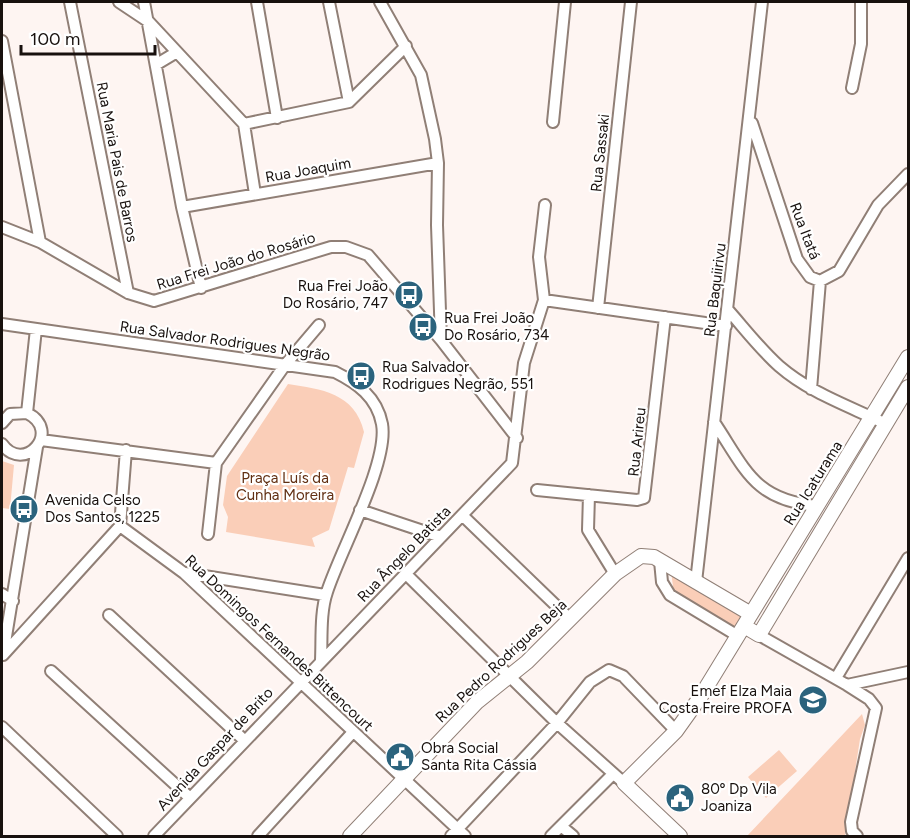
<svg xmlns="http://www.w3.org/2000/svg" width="910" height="838" viewBox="0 0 910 838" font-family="Figtree,sans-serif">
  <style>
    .green { fill: #faceb8 }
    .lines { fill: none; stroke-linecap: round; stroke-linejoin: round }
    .minor-casing { stroke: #907f76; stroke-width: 14 }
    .tertiary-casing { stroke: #907f76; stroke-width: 16 }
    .minor { stroke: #fff; stroke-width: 10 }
    .tertiary { stroke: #fff; stroke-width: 14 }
    .labels { text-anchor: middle; stroke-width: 4.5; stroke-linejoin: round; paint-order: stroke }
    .street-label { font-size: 15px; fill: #18110e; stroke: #fff }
    .poi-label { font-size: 15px; fill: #18110e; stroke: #fff; text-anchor: start }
    .park-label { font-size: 15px; fill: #623013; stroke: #fff }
  </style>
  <rect width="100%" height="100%" fill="#fef5f2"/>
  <path class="green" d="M288 384C321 389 355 393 364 432L354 468 348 467 329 530 312 538 315 547 226 532 228 517 223 505 227 476Z
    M2 461 14 465 10 509 2 508Z
    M671 571 747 614 736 633 674 594Z
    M862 714 865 725 860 739 845 836H747Z
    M779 750 797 771 766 798 748 777Z"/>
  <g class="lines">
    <g class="minor-casing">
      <path id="minor" d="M70 2 128 293
        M119 2 149 22 244 124 349 102 406 46
        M144 2 182 207 201 288
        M257 2 277 118
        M329 2 349 102
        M380 2 421 75 435 139 438 163 437 225 441 340
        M2 41 40 242
        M157 64 177 52
        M852 88 861 44V2
        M553 122 565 2
        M752 123 797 259 810 277 820 281 839 271 878 205 908 174
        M244 124 255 194
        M182 207 438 163
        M2 227 40 242 128 293 154 301 331 247H346L368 255 441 340 517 438
        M544 300 539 257 545 205
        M598 308 631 2
        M728 310C744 328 760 349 779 366 810 393 849 406 886 424
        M2 324 335 372C357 383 377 397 382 424 389 463 340 551 327 592 320 612 322 639 321 660
        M811 389 820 281
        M27 413 36 329
        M714 422C746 470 754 500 817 506
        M2 423 10 414 27 413C63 431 24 475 2 444
        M41 440 216 463
        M537 490 637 500 644 498 665 317
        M589 495 588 530 615 574
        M360 510 441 537
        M462 515 570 619
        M120 526 184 573 465 836
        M208 534 216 463 285 365 319 325
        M660 561 662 582 670 595 738 636
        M185 573 325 595
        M407 575 557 723 624 783
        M696 582 762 2
        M2 594 13 601
        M109 615 244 740
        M759 635 847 685 908 672
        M3 655 120 526 126 450
        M3 655 37 447
        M51 671 189 797
        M836 678 908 558
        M847 685 869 699 876 708 851 822 852 831 857 836
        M2 727 117 836
        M561 826 573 836
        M154 836 512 463 524 363 544 300 726 326
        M258 836 353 732
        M451 836 557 723 590 682 609 670 623 676 676 731
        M551 836 612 775"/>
    </g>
    <g class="tertiary-casing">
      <path id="tertiary" d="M744 626 759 635 908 387
        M350 836 477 702 527 662 615 574 641 556 654 557 751 614
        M680 836 624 783 676 731 701 696 908 357"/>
    </g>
    <use href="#minor" class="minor"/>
    <use href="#tertiary" class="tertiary"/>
  </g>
  <defs>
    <g id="bus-disc" transform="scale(1.5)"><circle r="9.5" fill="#2b637d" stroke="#fff"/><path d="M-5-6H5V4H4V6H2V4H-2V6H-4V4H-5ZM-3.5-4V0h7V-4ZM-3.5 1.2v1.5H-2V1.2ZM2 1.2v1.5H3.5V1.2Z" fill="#fff"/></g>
    <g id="school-disc" transform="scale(1.5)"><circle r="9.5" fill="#2b637d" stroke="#fff"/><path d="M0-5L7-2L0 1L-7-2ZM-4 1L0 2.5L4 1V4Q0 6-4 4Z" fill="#fff"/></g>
    <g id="civic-disc" transform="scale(1.5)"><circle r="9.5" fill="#2b637d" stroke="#fff"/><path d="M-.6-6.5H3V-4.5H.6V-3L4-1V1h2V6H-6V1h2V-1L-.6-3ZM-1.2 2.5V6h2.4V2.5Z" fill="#fff"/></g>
  </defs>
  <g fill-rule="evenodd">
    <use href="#bus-disc" x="409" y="295"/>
    <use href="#bus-disc" x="423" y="327"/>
    <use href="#bus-disc" x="361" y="376"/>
    <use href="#bus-disc" x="24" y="509"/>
    <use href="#school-disc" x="813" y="700"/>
    <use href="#civic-disc" x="400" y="757"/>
    <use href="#civic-disc" x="680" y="798"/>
  </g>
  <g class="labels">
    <g class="street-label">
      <text transform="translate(600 153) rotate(-84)" y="5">Rua Sassaki</text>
      <text transform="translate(117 162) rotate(79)" y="5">Rua Maria Pais de Barros</text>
      <text transform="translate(308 170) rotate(-10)" y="5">Rua Joaquim</text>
      <text transform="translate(805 231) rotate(69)" y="5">Rua Itatá</text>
      <text transform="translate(236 261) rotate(-17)" y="5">Rua Frei João do Rosário</text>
      <text transform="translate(715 290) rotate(-83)" y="5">Rua Baquiirivu</text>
      <text transform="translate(225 341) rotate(8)" y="5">Rua Salvador Rodrigues Negrão</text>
      <text transform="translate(637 442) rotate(-84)" y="5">Rua Arireu</text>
      <text transform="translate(813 483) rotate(-58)" y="5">Rua Icaturama</text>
      <text transform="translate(404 554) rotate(-46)" y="5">Rua Ângelo Batista</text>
      <text transform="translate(279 643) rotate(43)" y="5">Rua Domingos Fernandes Bittencourt</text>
      <text transform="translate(501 661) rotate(-43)" y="5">Rua Pedro Rodrigues Beja</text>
      <text transform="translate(215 749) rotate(-47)" y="5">Avenida Gaspar de Brito</text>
    </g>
    <g class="poi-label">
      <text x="388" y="291" text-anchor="end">Rua Frei João<tspan x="388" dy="17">Do Rosário, 747</tspan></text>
      <text x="444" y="323">Rua Frei João<tspan x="444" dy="17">Do Rosário, 734</tspan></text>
      <text x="382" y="372">Rua Salvador<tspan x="382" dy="17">Rodrigues Negrão, 551</tspan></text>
      <text x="45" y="505">Avenida Celso<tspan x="45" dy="17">Dos Santos, 1225</tspan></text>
      <text x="792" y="696" text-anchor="end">Emef Elza Maia<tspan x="792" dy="17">Costa Freire PROFA</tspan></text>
      <text x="421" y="753">Obra Social<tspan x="421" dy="17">Santa Rita Cássia</tspan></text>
      <text x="701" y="794">80º Dp Vila<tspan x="701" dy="17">Joaniza</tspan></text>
    </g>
    <g class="park-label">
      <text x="285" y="483">Praça Luís da<tspan x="285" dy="17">Cunha Moreira</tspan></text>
    </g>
  </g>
  <rect width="910" height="838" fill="none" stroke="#18110e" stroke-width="6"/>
  <path d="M21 45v9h134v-9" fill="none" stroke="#18110e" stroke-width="3"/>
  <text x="30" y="45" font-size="18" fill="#18110e" stroke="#ffffff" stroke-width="4.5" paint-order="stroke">100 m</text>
</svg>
